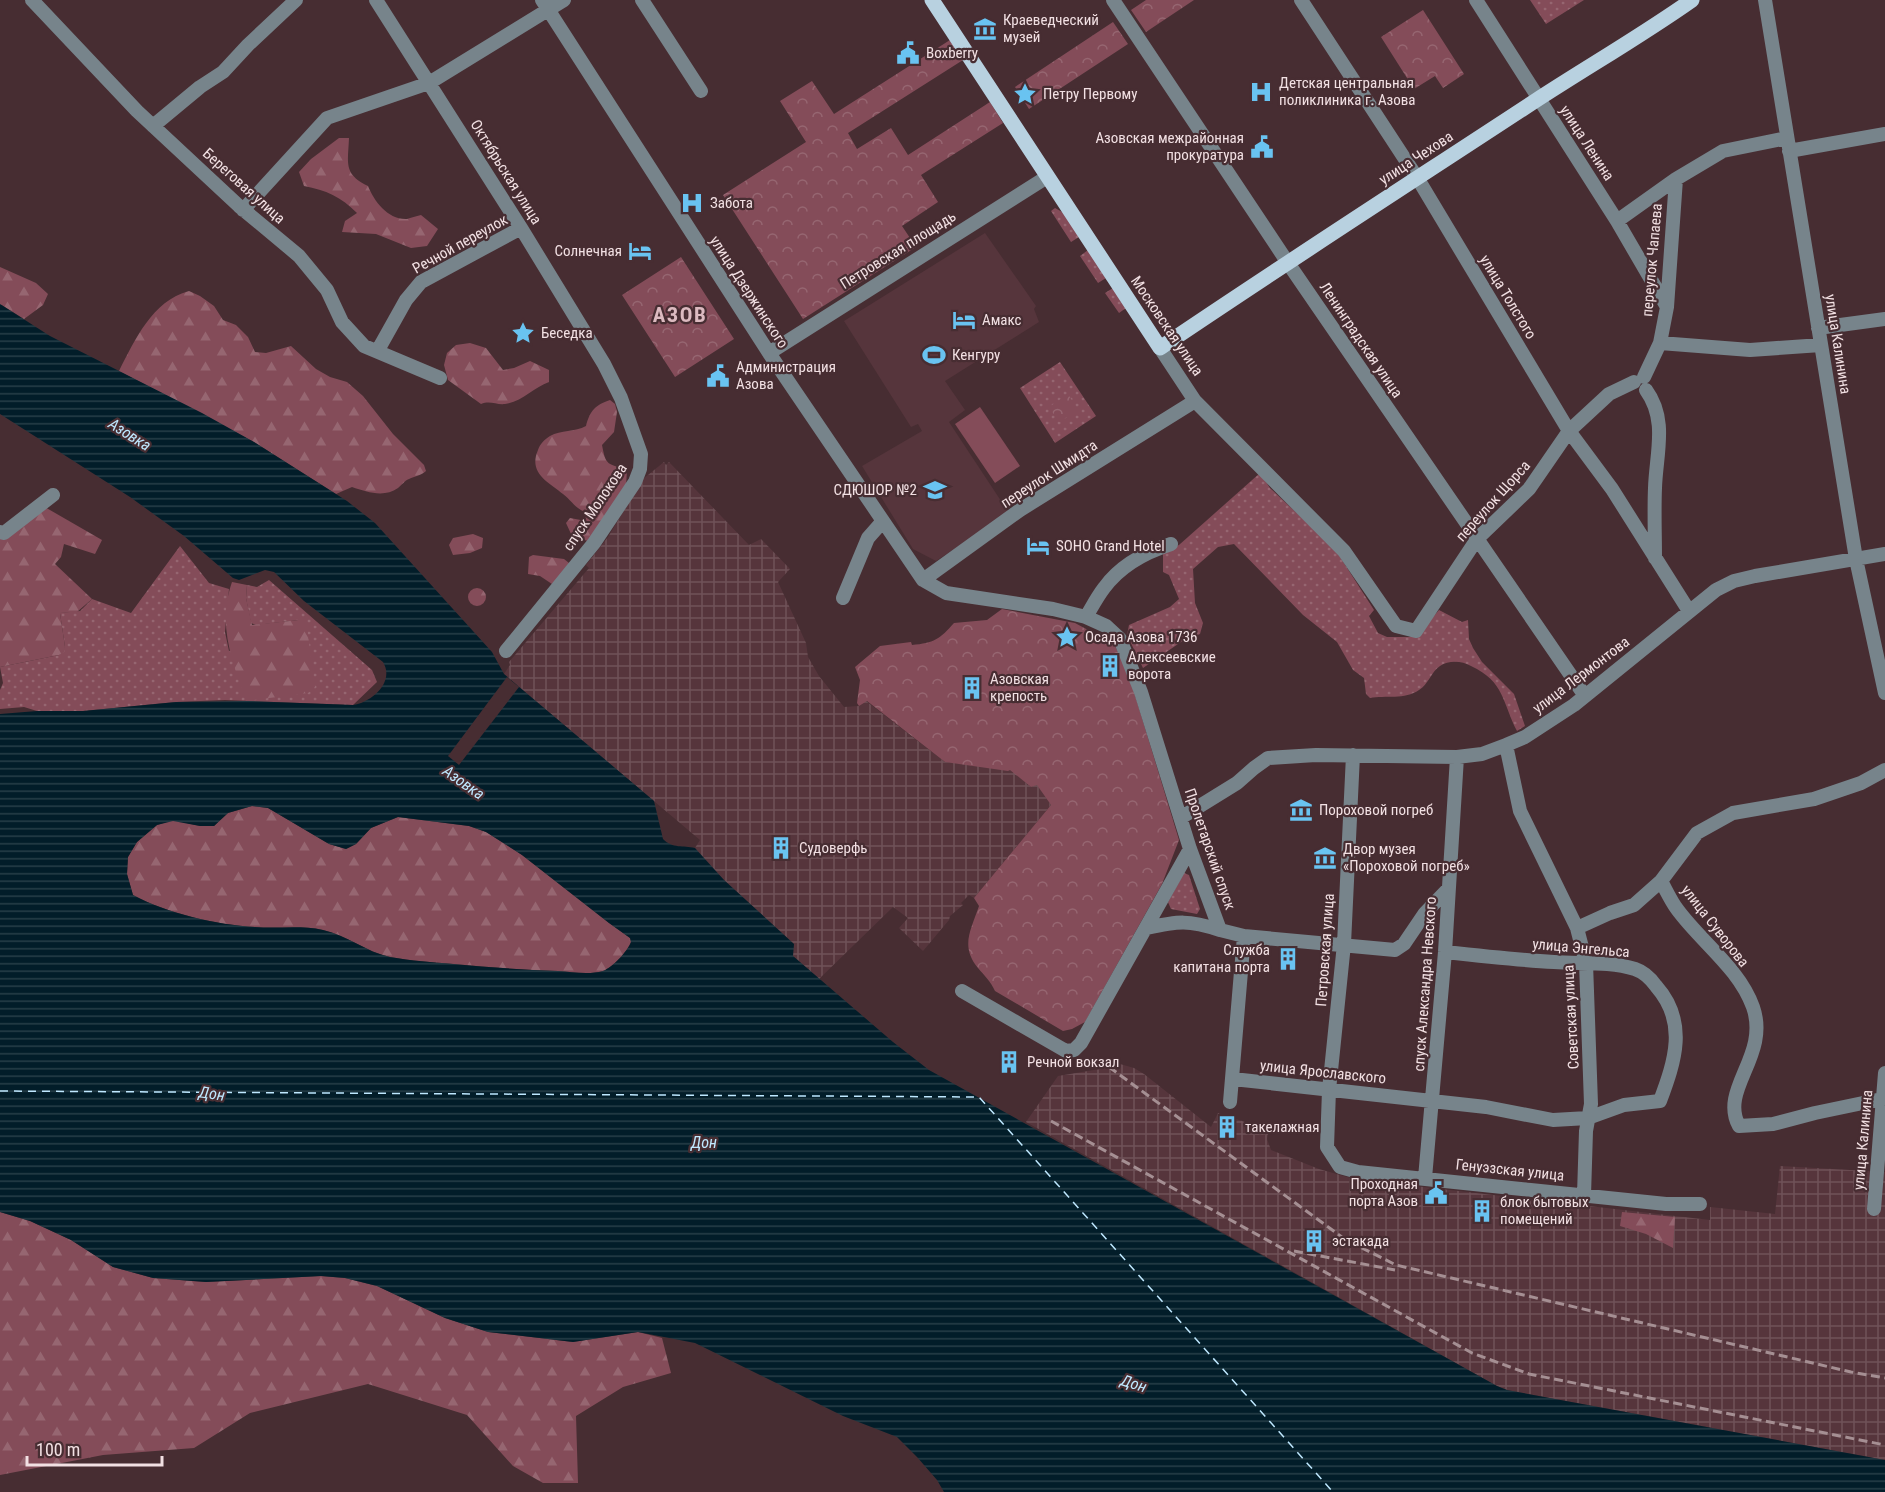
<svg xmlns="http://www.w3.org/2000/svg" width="1885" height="1492" viewBox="0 0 1885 1492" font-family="'Roboto Condensed',sans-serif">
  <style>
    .built { fill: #56353c }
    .industrial { fill: url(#industrial-grid) }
    .grass { fill: url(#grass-dots) }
    .forest { fill: url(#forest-firs) }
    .park { fill: url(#park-crowns) }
    .pitch { fill: #844c59 }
    .water { fill: url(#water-rules); fill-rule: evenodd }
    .pier { fill: #472d32 }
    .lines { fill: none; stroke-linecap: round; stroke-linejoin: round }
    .ferry { stroke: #bfe8ff; stroke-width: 1.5; stroke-dasharray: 8 6; stroke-linecap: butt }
    .minor { stroke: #77848b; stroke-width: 14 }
    .major { stroke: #b8d1e0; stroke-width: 15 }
    .rail { stroke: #a58f93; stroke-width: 3; stroke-dasharray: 9 4.5; stroke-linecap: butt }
    .labels { text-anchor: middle; stroke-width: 4.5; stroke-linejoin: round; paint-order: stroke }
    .poi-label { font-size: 15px; fill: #f2e0e3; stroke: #472d32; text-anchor: start }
    .street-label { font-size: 15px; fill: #f2e0e3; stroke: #472d32 }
    .water-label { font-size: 16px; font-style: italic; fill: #bfe8ff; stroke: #472d32 }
    .district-label { font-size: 21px; font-weight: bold; letter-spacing: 1.5px; fill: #dcbac0; stroke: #472d32 }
  </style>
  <defs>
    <pattern id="industrial-grid" width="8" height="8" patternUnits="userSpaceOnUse" patternTransform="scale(1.5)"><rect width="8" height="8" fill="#56353c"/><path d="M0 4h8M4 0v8" fill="none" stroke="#6f5258"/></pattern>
    <pattern id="grass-dots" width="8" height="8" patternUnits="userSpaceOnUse" patternTransform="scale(1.5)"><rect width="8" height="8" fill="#844c59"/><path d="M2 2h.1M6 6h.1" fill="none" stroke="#966671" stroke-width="1.8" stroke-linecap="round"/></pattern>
    <pattern id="forest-firs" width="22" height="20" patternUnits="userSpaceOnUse" patternTransform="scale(1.5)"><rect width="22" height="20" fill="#844c59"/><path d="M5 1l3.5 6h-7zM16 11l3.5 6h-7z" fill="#966671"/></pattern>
    <pattern id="park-crowns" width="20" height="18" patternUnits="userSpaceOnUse" patternTransform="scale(1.5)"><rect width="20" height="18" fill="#844c59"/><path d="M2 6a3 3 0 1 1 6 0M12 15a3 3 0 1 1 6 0" fill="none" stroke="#966671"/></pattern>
    <pattern id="water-rules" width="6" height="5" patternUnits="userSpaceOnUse" patternTransform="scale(1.5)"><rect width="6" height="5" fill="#021d29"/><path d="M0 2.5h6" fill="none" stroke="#273e48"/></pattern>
  </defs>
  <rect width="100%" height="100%" fill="#472d32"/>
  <path class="built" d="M985 233 1036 306 1034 309 1039 322 945 381 965 410 949 422 1009 513 936 561 913 549 862 466 922 431 918 424 911 427 844 321Z"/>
  <path class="industrial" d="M664 462 666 465 669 462 749 545 761 539 790 569 778 582 806 643 808 657 819 676 844 707 859 706 866 701 945 762 1010 769 1031 787 1037 784 1051 805 974 898 969 895 961 903 963 905 950 916 949 920 923 951 899 928 908 918 893 907 819 979 792 955 794 944 724 880 699 854 695 848 700 840 504 674 510 665 509 662 589 568 586 565 608 537 643 479Z
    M1113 1062 1134 1068 1144 1074 1211 1127 1218 1113 1269 1130 1267 1139 1271 1150 1319 1169 1354 1179 1710 1220V1207L1775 1214 1780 1166 1885 1172V1460L1507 1390 1497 1386 1026 1122 1058 1076 1100 1069Z"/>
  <path class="grass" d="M1530 0H1584L1546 24Z
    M1055 208 1064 213 1079 237 1071 242 1051 211Z
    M1088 250 1106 278 1098 283 1080 256Z
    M1113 288 1126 308 1119 313 1105 293Z
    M1060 362 1096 416 1055 443 1020 388Z
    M1260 473 1270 488 1335 549 1374 610 1369 616 1378 633 1387 637H1409L1419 633 1439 610 1462 622 1468 620 1469 639 1473 648 1482 662 1514 694 1525 726 1517 731C1502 702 1505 682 1471 666 1462 661 1449 660 1440 666 1431 672 1428 685 1419 690 1405 700 1385 695 1370 698L1366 694 1364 678 1353 670 1337 642 1303 615 1234 544 1218 547 1193 569 1195 603 1203 623 1200 634 1181 642 1143 668 1127 635 1129 625 1170 607 1179 599 1169 575 1163 572V551L1179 545Z
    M180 546 209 583 229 589 225 632 229 651 299 620 256 625 251 623 246 598 247 585 257 587 269 580 372 670 377 682 353 705 225 700 176 702 83 711H37L24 707 0 709V690L3 683 0 667 59 655 65 647 60 613 80 611 92 599 131 613Z
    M1184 873 1189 875 1200 909 1197 914 1171 909 1168 902Z"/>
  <path class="forest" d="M339 138H349C348 163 343 174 368 186 374 201 388 220 407 219 411 218 416 216 421 215L438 229 427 246 411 248 376 234 342 232 345 221 357 213C341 197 326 190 304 186L299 172 311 159Z
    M0 267 36 283 48 294 43 305 24 319 0 304Z
    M189 291 200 296 214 306 223 320 236 325 248 337 255 352 266 353 291 346 316 369 330 377 347 382 363 396 393 434 424 465 426 471C420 476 415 476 409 479 404 481 402 485 398 488 384 498 367 492 352 487L336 494 254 442 119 371C135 340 152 301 189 291Z
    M470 343 486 348 503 370 514 368 530 361 549 370V382C534 387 522 402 505 404 496 405 490 400 481 404L448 380 444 365 447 353 456 345Z
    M610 400 615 404 617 412 614 432 602 445C606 467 608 463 627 470L626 486 594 543 572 536 566 523 570 518 586 521 585 512C575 508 571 500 563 494 548 482 528 473 538 450 540 444 544 440 550 436 561 430 575 432 586 426 590 411 595 405 610 400Z
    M43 506 102 540 95 554 64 544 61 557 55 564 92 599 77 612 60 613 65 647 64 652 59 655 0 667V528Z
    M473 534 483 538 482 548 470 553 453 555 449 545 453 538Z
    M533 555 564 559 574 567 552 584 540 576 528 574 529 557Z
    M232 582 247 585 246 598 252 625 299 620 304 623 307 628 315 687 308 693 246 701C232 660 217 625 232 582Z
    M468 597a9 9 0 1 1 18 0a9 9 0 1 1-18 0Z
    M252 806 268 808 329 844 346 849 356 844 371 828 398 817 469 826 486 832 522 855 609 923 630 938 631 942C627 952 613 967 603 971 589 975 572 972 558 971 523 970 488 967 454 964 433 962 411 961 390 957 366 952 347 935 323 930 301 925 278 929 255 927 217 925 166 913 133 895L127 874 128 857 137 842 157 825 173 820 200 826H214L228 813Z
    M0 1212 30 1221 71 1240 113 1267 153 1278 206 1282 321 1276 345 1278 377 1286 445 1318 488 1332 573 1342 638 1332 662 1338 671 1373 623 1387 576 1416 578 1483H543L513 1466 467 1415 368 1384 250 1413 194 1448 103 1455 0 1475Z
    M1622 1212 1675 1217 1673 1248 1646 1234 1620 1226Z"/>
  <path class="park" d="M1146 0H1194L1146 32 1131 10Z
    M1423 10 1464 74 1443 88 1435 76 1414 89 1381 37Z
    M1113 22 1128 44 1029 109 1015 87Z
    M950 40 963 60 848 133 857 149 891 128 908 155 990 102 1003 123 921 175 938 202 902 226 916 247 803 319 723 195 806 142 780 101 812 81 834 114Z
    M681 257 734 339 675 377 622 295Z
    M1068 394 1078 410 1059 422 1049 407Z
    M1002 609 1075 623 1114 644 1128 672 1179 840 1162 884 1085 1022 1072 1029 1063 1031 995 991C991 982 984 975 978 968 960 946 971 930 979 906L974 898 1051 805 1037 785 1031 787 1010 770 1008 771 945 762 867 701 859 706 857 703 860 680 855 667 880 646 911 642 912 645C934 643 940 639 954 623L987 620Z"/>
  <path class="pitch" d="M980 407 1020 466 995 483 955 424Z"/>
  <path class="water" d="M0 304 50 336 202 413 254 442 347 501 375 523 492 652 504 674 654 801 663 839C673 849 683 845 695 848L724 880 794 944 793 956 893 1042 929 1070 1497 1386 1507 1390 1885 1460V1492H944L937 1480 917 1457 897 1437 843 1416 695 1343 638 1332 573 1342 488 1332 445 1318 377 1286 345 1278 321 1276 206 1282 153 1278 113 1267 71 1240 30 1221 0 1212V714L37 711H83L176 702 246 701 353 705C372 702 395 682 383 662L304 601 274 572 265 570 239 580 233 578 184 536 130 497 0 414ZM252 806 268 808 329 844 346 849 356 844 371 828 398 817 469 826 486 832 522 855 609 923 630 938 631 942C627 952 613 967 603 971 589 975 572 972 558 971 523 970 488 967 453 964 433 962 411 961 390 957 366 952 347 935 323 930 300 925 278 929 255 927 217 925 166 913 133 895L127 874 128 857 137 842 157 825 173 821 200 826H214L228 813Z"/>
  <path class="pier" d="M507 677 519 687 459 765 448 756Z"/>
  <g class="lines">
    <path class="ferry" d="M0 1091 979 1097 1333 1492"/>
    <path class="minor" d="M32 0 137 111 239 206 299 256 327 290 342 322 364 346 440 378
      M376 0 521 228 604 364 621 398 641 454 640 469 635 482 594 543 506 651
      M542 0 769 353 923 580 946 593 1053 609 1086 617 1106 626 1120 639 1141 692 1190 849 1220 930 1244 936 1395 950 1404 944 1425 913 1448 889
      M642 0 701 91
      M1113 0 1288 263 1585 696
      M1301 0 1418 179 1569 431 1612 489 1689 611
      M1476 0 1617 221 1667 307
      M1765 0 1856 559 1885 693
      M153 126 200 87 223 72 248 45 296 0
      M1789 151 1885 134
      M243 210 327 118 429 83 564 0
      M1617 221 1676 179 1723 151 1787 138
      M1818 328 1885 319
      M1660 343 1750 350 1821 345
      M1160 348 1195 401 1344 551 1396 626 1416 631 1477 539 1529 489 1569 431 1609 394 1634 382
      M378 350 406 300 421 282 521 228
      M769 353 1047 177
      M1644 377 1660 343 1667 307 1676 179
      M1646 390C1668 420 1656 454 1655 488 1654 511 1655 535 1655 558
      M0 532 4 533 53 495
      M923 580 1020 510 1195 401
      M843 598 868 538 883 521
      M1086 617C1092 607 1097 597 1104 588 1120 566 1146 552 1171 544
      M1506 745 1520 811 1577 928 1586 963 1591 1104 1586 1131 1584 1195
      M1353 755 1344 944 1329 1090 1327 1147 1340 1167 1358 1172 1666 1204H1700
      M1182 817 1237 783 1254 768 1268 758 1316 755 1457 757 1482 754 1506 745 1525 737 1574 705 1716 590 1734 581 1755 576 1885 554
      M1661 881C1666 890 1671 901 1677 909 1701 942 1739 968 1753 1007 1770 1056 1719 1089 1739 1126L1773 1124 1815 1113 1882 1099
      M1147 928C1179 921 1188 920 1220 930
      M1577 928 1610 913 1634 905 1661 881 1697 833 1733 813 1814 799 1861 783 1885 770
      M962 991 1066 1051 1074 1050 1081 1043 1190 849
      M1233 1079 1486 1107 1553 1120 1588 1118 1624 1105 1660 1101C1675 1061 1688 1022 1656 986 1651 979 1644 972 1635 969 1609 961 1580 964 1554 962 1517 960 1481 956 1445 952
      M1230 1102 1244 936
      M1425 1178 1445 952 1457 757
      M1874 1209 1885 1073"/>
    <path class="major" d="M932 0 1160 348C1284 264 1410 183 1535 101 1587 67 1641 36 1692 0"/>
    <path class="rail" d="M1109 1067 1346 1240 1396 1265 1851 1372 1885 1378
      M1051 1121 1472 1353 1529 1374 1885 1445
      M1294 1251 1395 1270"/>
  </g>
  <defs>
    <g id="museum-bare" transform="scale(1.8)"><path d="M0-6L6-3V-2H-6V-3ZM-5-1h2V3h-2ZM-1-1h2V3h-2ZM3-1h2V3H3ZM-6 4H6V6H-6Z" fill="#69c3f1" stroke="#472d32" stroke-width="2.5" paint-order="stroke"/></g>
    <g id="civic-bare" transform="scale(1.8)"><path d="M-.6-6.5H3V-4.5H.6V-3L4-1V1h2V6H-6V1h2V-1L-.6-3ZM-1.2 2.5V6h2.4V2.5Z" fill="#69c3f1" stroke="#472d32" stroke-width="2.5" paint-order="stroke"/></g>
    <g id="hospital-bare" transform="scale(1.8)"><path d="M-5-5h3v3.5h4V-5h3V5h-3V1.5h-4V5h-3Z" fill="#69c3f1" stroke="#472d32" stroke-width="2.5" paint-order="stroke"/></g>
    <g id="sight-bare" transform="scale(1.8)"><path d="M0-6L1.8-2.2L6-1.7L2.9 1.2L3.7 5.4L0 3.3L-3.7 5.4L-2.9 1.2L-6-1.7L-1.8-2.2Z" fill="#69c3f1" stroke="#472d32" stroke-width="2.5" paint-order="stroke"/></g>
    <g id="hotel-bare" transform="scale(1.8)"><path d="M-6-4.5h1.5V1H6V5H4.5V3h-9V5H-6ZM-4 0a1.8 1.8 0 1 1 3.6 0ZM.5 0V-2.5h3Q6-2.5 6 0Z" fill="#69c3f1" stroke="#472d32" stroke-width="2.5" paint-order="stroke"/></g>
    <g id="stadium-bare" transform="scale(1.8)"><path d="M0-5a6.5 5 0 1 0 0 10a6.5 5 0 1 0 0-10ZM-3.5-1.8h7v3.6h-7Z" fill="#69c3f1" stroke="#472d32" stroke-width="2.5" paint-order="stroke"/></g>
    <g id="school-bare" transform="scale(1.8)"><path d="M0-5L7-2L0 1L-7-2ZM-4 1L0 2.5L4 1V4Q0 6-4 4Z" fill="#69c3f1" stroke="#472d32" stroke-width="2.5" paint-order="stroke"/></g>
    <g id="building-bare" transform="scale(1.8)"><path d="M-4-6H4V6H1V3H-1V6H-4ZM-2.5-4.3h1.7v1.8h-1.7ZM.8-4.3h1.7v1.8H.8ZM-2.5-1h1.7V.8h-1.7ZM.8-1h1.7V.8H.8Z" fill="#69c3f1" stroke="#472d32" stroke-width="2.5" paint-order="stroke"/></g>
  </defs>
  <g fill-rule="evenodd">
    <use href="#museum-bare" x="985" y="29"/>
    <use href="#civic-bare" x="908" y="53"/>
    <use href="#hospital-bare" x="1261" y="92"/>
    <use href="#sight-bare" x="1025" y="94"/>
    <use href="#civic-bare" x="1262" y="147"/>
    <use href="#hospital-bare" x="692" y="203"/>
    <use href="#hotel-bare" x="640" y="251"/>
    <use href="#hotel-bare" x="964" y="320"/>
    <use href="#sight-bare" x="523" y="333"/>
    <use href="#stadium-bare" x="934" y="355"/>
    <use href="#civic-bare" x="718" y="376"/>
    <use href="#school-bare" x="935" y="490"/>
    <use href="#hotel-bare" x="1038" y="546"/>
    <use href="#sight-bare" x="1067" y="637"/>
    <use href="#building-bare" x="1110" y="666"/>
    <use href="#building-bare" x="972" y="688"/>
    <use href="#museum-bare" x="1301" y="810"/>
    <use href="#building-bare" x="781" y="848"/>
    <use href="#museum-bare" x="1325" y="858"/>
    <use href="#building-bare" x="1288" y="959"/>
    <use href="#building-bare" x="1009" y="1062"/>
    <use href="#building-bare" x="1227" y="1127"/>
    <use href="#civic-bare" x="1436" y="1193"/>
    <use href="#building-bare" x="1482" y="1211"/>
    <use href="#building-bare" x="1314" y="1241"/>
  </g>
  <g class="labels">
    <g class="poi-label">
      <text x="1003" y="25">Краеведческий<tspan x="1003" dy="17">музей</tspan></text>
      <text x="926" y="58">Boxberry</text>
      <text x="1279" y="88">Детская центральная<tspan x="1279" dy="17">поликлиника г. Азова</tspan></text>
      <text x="1043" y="99">Петру Первому</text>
      <text x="1244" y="143" text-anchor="end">Азовская межрайонная<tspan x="1244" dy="17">прокуратура</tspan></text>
      <text x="710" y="208">Забота</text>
      <text x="622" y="256" text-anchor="end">Солнечная</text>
      <text x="982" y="325">Амакс</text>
      <text x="541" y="338">Беседка</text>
      <text x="952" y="360">Кенгуру</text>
      <text x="736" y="372">Администрация<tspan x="736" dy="17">Азова</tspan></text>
      <text x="917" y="495" text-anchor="end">СДЮШОР №2</text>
      <text x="1056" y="551">SOHO Grand Hotel</text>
      <text x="1085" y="642">Осада Азова 1736</text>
      <text x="1128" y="662">Алексеевские<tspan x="1128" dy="17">ворота</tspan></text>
      <text x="990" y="684">Азовская<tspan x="990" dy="17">крепость</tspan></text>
      <text x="1319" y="815">Пороховой погреб</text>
      <text x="799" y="853">Судоверфь</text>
      <text x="1343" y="854">Двор музея<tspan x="1343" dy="17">«Пороховой погреб»</tspan></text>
      <text x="1270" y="955" text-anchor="end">Служба<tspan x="1270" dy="17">капитана порта</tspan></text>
      <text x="1027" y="1067">Речной вокзал</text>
      <text x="1245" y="1132">такелажная</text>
      <text x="1418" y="1189" text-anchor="end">Проходная<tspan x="1418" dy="17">порта Азов</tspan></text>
      <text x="1500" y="1207">блок бытовых<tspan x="1500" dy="17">помещений</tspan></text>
      <text x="1332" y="1246">эстакада</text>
    </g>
    <g class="street-label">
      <text transform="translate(1587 143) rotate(57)" y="5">улица Ленина</text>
      <text transform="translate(1416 158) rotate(-33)" y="5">улица Чехова</text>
      <text transform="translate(506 172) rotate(58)" y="5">Октябрьская улица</text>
      <text transform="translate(244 186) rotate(42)" y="5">Береговая улица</text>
      <text transform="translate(460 244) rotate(-29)" y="5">Речной переулок</text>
      <text transform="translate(898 250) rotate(-32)" y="5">Петровская площадь</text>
      <text transform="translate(1652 260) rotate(-85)" y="5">переулок Чапаева</text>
      <text transform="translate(749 292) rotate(57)" y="5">улица Дзержинского</text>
      <text transform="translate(1508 297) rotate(59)" y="5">улица Толстого</text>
      <text transform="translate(1167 326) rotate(56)" y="5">Московская улица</text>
      <text transform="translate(1361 340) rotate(56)" y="5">Ленинградская улица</text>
      <text transform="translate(1838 344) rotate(81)" y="5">улица Калинина</text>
      <text transform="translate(1049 474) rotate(-33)" y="5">переулок Шмидта</text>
      <text transform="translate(1493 501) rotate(-48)" y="5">переулок Щорса</text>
      <text transform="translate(595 507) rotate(-56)" y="5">спуск Молокова</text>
      <text transform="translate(1581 675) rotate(-37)" y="5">улица Лермонтова</text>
      <text transform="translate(1210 849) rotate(71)" y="5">Пролетарский спуск</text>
      <text transform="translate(1715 926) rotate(52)" y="5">улица Суворова</text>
      <text transform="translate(1581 948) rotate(5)" y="5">улица Энгельса</text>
      <text transform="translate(1325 950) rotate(-86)" y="5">Петровская улица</text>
      <text transform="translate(1425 984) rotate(-86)" y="5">спуск Александра Невского</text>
      <text transform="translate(1571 1017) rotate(-93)" y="5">Советская улица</text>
      <text transform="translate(1323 1072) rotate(6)" y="5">улица Ярославского</text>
      <text transform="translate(1863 1140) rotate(-85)" y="5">улица Калинина</text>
      <text transform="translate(1510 1170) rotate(6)" y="5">Генуэзская улица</text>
    </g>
    <g class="water-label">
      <text transform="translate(130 434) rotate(32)" y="6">Азовка</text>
      <text transform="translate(464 782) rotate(35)" y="6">Азовка</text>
      <text transform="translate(212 1093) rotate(8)" y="6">Дон</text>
      <text x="704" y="1148">Дон</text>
      <text transform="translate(1134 1383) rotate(18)" y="6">Дон</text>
    </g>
    <g class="district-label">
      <text x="680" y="322">АЗОВ</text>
    </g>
  </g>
  <path d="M27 1456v9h135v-9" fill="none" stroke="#f2e0e3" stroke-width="3"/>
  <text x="36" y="1456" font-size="18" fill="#f2e0e3" stroke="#472d32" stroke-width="4.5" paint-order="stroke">100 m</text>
</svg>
